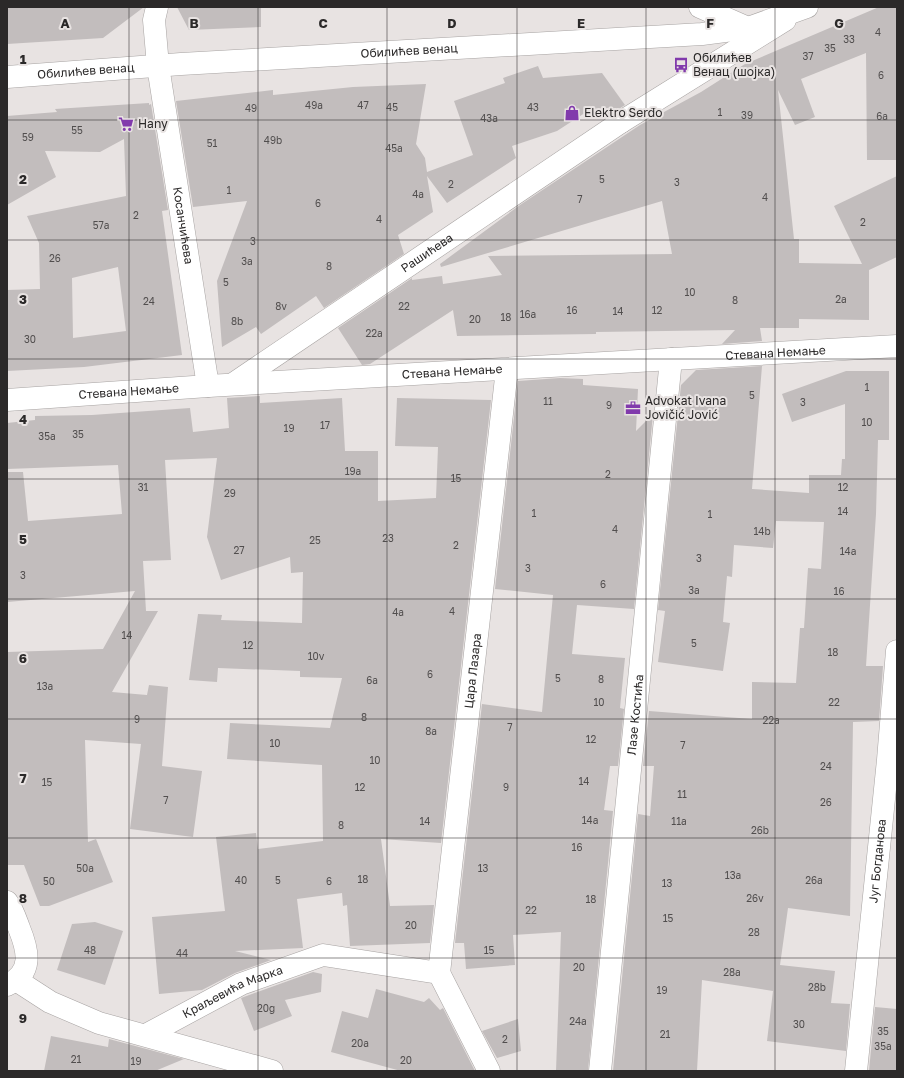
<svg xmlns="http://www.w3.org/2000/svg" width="904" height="1078" viewBox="0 0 904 1078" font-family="'Golos Text',sans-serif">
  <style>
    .building { fill: #c2bdbd; fill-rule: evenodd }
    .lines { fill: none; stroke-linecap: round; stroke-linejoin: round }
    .pedestrian-casing { stroke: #a7a3a2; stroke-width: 23 }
    .minor-casing { stroke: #a7a3a2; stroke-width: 23 }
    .tertiary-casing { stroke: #a7a3a2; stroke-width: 23 }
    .pedestrian { stroke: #fff; stroke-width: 22 }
    .minor { stroke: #fff; stroke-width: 22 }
    .tertiary { stroke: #fff; stroke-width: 22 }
    .grid { fill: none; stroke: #2b2929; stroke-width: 1; stroke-opacity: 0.55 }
    .labels { text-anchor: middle; stroke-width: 4; stroke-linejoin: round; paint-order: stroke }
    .number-label { font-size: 10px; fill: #514e4e }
    .street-label { font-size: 12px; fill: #2b2929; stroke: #e8e3e2 }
    .poi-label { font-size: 12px; fill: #2b2929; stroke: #e8e3e2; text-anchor: start }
    .grid-label { font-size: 13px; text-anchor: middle; font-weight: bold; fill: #2b2929; stroke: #e8e3e2; stroke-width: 4; stroke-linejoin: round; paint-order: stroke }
  </style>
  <rect width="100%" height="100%" fill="#e8e3e2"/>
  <path class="building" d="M7 7H144L103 38 7 44Z
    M177 7H261V27L189 30Z
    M879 7H897V160H867L866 53 801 79 815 117 795 125 778 90 794 239H799V263L862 264 834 206 897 176V257L869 270V320L799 319V328H760L762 341 722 344 735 330 596 332V334L457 336 453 310 370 364 362 365 338 328 412 278V280L442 276 443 284 502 275 488 256 672 254 662 201 441 267 440 264 520 205 640 125 701 92 745 64Z
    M538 66 543 78 602 73 625 105 603 119 594 107 557 131 512 146 516 158 447 203 427 176 433 212 398 235 404 254 324 308 316 296 261 334 256 327 222 347 217 281 247 201 193 207 176 101 273 90V95L353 87 426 84 416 144 425 158 427 172 473 155 454 101 505 83 503 78Z
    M149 103V105L151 104 168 210 162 211 182 355 84 367 7 371V290L40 289 39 243 27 216 126 196 124 139 100 152 45 151 56 177 7 205V116L57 112 55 109ZM118 267 126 331 73 338 72 278Z
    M762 366 752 489 809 493V475H841L842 459H845V404L792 422 782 394 846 371H889V440H878L876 514 866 666H883L879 721 853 722 850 916 788 908 780 965 835 971 831 1003 850 1004 846 1051 767 1041 773 991 702 980 697 1071H613L638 814 650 816 654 766H643L649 711 752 719V682L796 683 800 628H804L808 568 821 569 824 522 776 521 773 548 734 545 732 577 727 576 723 622 730 623 723 671 658 662 665 611 658 610 681 385 696 370Z
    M560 378 583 379V385L638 389 636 431 653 414 634 609 577 605 572 654 625 658 620 708 624 709 618 766H610L604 810 613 811 588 1071H556L561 932 513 935 515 965 466 969 464 943H455L482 704 542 712 553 595 495 589 518 381Z
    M260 396V403L342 398 345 451H378V501L436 498 438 447 395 446 397 398 491 400 441 843 381 839 390 906 434 905 430 943 350 946 347 905 343 906 342 893 297 899 303 948 235 951 271 960 235 973 202 990 159 994 152 917 225 911 216 837 256 833 258 849 323 841 322 765 227 759 230 723 330 728 342 678 300 677V671L218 668 217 682 189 680 198 614 222 615 221 620 302 623 303 572 291 573 290 557 221 580 207 537 217 458 165 460 171 560 143 561 146 611H158L112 692 147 695 149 685 168 687 162 766 202 771 193 837 130 829 141 744 85 740 88 842 96 839 113 882 49 906H40L24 865H7V652L103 649 135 591 7 602V472H23L28 521 122 514 118 465 7 469V423L35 420V416L92 415 190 408 193 432 229 428 227 398Z
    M95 922 123 931 105 985 57 970 72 924Z
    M313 972 322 974 321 992 285 1000 292 1016 254 1031 241 998Z
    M376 989 424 1002 429 998 440 1010 443 1008 475 1071H401L331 1052 342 1011 368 1018Z
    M875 1007 897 1009V1071H869Z
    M518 1019 521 1051 497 1058 482 1031Z
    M51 1036 108 1047 109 1039 184 1059 155 1071H44Z"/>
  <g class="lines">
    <g class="pedestrian-casing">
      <path id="pedestrian" d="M700 7 748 28
        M621 122 785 20"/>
    </g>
    <g class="minor-casing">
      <g id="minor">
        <path id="s1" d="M157 7 154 20 158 66 208 386"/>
        <path id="s2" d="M233 384 621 122"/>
        <path id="s3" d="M7 400 208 386 897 346"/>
        <path d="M7 902C13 910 16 920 19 928 28 950 34 973 7 985"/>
        <path id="s4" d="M439 973 507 369"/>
        <path d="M16 980 50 1002 99 1023 272 1071"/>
        <path id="s5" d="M146 1035 241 984 323 955 439 973 489 1071"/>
        <path id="s6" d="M600 1071 671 359"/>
        <path id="s7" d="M856 1071 888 760 897 651"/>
      </g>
    </g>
    <g class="tertiary-casing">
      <g id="tertiary">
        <path id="s8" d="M7 77 181 64 702 34 748 28 807 7"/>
      </g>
    </g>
    <use href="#pedestrian" class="pedestrian"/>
    <use href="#minor" class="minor"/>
    <use href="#tertiary" class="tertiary"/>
  </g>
  <path class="grid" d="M129 7V1071M258 7V1071M387 7V1071M517 7V1071M646 7V1071M775 7V1071M7 120H897M7 240H897M7 359H897M7 479H897M7 599H897M7 719H897M7 838H897M7 958H897"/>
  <defs>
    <g id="bus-bare" transform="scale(1.2)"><path d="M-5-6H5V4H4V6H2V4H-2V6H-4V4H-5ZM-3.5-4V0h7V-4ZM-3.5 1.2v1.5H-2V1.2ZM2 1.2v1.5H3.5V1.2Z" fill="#813aac" stroke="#e8e3e2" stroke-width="2.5" paint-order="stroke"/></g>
    <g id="shop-bare" transform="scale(1.2)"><path d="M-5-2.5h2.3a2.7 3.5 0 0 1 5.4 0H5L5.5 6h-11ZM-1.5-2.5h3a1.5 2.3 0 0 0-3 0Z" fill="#813aac" stroke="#e8e3e2" stroke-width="2.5" paint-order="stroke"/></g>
    <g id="supermarket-bare" transform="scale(1.2)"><path d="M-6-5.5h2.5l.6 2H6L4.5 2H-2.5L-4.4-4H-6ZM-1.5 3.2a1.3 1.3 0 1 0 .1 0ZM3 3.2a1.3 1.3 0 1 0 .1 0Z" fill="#813aac" stroke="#e8e3e2" stroke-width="2.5" paint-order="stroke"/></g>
    <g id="office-bare" transform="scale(1.2)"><path d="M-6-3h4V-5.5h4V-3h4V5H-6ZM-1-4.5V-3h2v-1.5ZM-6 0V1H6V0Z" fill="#813aac" stroke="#e8e3e2" stroke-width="2.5" paint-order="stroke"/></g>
  </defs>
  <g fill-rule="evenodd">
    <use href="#bus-bare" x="681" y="65"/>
    <use href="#shop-bare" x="572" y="113"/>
    <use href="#supermarket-bare" x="126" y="124"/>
    <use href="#office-bare" x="633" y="408"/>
  </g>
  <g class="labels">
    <g class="number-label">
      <text x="878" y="36">4</text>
      <text x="849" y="43">33</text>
      <text x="830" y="52">35</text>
      <text x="808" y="60">37</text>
      <text x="881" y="79">6</text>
      <text x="314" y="109">49a</text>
      <text x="363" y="109">47</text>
      <text x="392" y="111">45</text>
      <text x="533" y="111">43</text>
      <text x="251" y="112">49</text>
      <text x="720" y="116">1</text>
      <text x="747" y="119">39</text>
      <text x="882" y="120">6a</text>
      <text x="489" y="122">43a</text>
      <text x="77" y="134">55</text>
      <text x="28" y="141">59</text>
      <text x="273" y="144">49b</text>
      <text x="212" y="147">51</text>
      <text x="394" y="152">45a</text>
      <text x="602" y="183">5</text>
      <text x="677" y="186">3</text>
      <text x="451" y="188">2</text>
      <text x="229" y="194">1</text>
      <text x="418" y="198">4a</text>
      <text x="765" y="201">4</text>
      <text x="580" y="203">7</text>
      <text x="318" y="207">6</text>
      <text x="136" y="219">2</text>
      <text x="379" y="223">4</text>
      <text x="863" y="226">2</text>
      <text x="101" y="229">57a</text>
      <text x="253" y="245">3</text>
      <text x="55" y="262">26</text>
      <text x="247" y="265">3a</text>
      <text x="329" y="270">8</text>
      <text x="226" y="286">5</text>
      <text x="690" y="296">10</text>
      <text x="841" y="303">2a</text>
      <text x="735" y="304">8</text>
      <text x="149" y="305">24</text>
      <text x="281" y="310">8v</text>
      <text x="404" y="310">22</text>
      <text x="572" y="314">16</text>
      <text x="657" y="314">12</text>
      <text x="618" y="315">14</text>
      <text x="528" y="318">16a</text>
      <text x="506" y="321">18</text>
      <text x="475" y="323">20</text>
      <text x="237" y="325">8b</text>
      <text x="374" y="337">22a</text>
      <text x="30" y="343">30</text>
      <text x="867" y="391">1</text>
      <text x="752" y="399">5</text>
      <text x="548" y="405">11</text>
      <text x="803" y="406">3</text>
      <text x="609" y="409">9</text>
      <text x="867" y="426">10</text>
      <text x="325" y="429">17</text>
      <text x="289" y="432">19</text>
      <text x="78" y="438">35</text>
      <text x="47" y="440">35a</text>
      <text x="353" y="475">19a</text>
      <text x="608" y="478">2</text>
      <text x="456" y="482">15</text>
      <text x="143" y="491">31</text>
      <text x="843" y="491">12</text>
      <text x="230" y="497">29</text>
      <text x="843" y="515">14</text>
      <text x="534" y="517">1</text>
      <text x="710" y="518">1</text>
      <text x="615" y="533">4</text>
      <text x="762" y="535">14b</text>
      <text x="388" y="542">23</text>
      <text x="315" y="544">25</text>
      <text x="456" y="549">2</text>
      <text x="239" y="554">27</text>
      <text x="848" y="555">14a</text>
      <text x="699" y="562">3</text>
      <text x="528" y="572">3</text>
      <text x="23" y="579">3</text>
      <text x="603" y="588">6</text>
      <text x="694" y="594">3a</text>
      <text x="839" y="595">16</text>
      <text x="452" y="615">4</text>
      <text x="398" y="616">4a</text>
      <text x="127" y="639">14</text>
      <text x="694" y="647">5</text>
      <text x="248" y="649">12</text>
      <text x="833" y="656">18</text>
      <text x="316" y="660">10v</text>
      <text x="430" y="678">6</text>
      <text x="558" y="682">5</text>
      <text x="601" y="683">8</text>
      <text x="372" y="684">6a</text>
      <text x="45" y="690">13a</text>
      <text x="599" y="706">10</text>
      <text x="834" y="706">22</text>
      <text x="364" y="721">8</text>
      <text x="137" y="723">9</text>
      <text x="771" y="724">22a</text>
      <text x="510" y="731">7</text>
      <text x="431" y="735">8a</text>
      <text x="591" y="743">12</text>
      <text x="275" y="747">10</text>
      <text x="683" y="749">7</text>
      <text x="375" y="764">10</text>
      <text x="826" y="770">24</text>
      <text x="584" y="785">14</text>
      <text x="47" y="786">15</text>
      <text x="360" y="791">12</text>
      <text x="506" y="791">9</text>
      <text x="682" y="798">11</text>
      <text x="166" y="804">7</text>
      <text x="826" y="806">26</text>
      <text x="590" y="824">14a</text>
      <text x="425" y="825">14</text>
      <text x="679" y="825">11a</text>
      <text x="341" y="829">8</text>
      <text x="760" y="834">26b</text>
      <text x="577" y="851">16</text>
      <text x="85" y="872">50a</text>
      <text x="483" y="872">13</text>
      <text x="733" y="879">13a</text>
      <text x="363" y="883">18</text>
      <text x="241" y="884">40</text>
      <text x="278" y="884">5</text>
      <text x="814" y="884">26a</text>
      <text x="49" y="885">50</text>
      <text x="329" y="885">6</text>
      <text x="667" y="887">13</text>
      <text x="755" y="902">26v</text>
      <text x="591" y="903">18</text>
      <text x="531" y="914">22</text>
      <text x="668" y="922">15</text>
      <text x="411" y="929">20</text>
      <text x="754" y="936">28</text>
      <text x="90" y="954">48</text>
      <text x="489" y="954">15</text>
      <text x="182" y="957">44</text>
      <text x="579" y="971">20</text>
      <text x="732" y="976">28a</text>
      <text x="817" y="991">28b</text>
      <text x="662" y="994">19</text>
      <text x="266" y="1012">20g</text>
      <text x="578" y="1025">24a</text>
      <text x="799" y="1028">30</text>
      <text x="883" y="1035">35</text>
      <text x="665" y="1038">21</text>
      <text x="505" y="1043">2</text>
      <text x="360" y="1047">20a</text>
      <text x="883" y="1050">35a</text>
      <text x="76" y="1063">21</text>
      <text x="406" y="1064">20</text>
      <text x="136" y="1065">19</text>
    </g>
    <g class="street-label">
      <text dy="4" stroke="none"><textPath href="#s8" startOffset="403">Обилићев венац</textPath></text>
      <text dy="4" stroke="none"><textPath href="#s8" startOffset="79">Обилићев венац</textPath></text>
      <text dy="4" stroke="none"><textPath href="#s1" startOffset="221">Косанчићева</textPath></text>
      <text dy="4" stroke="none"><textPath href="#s2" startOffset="234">Рашићева</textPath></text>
      <text dy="4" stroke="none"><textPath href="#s3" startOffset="770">Стевана Немање</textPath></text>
      <text dy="4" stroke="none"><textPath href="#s3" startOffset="446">Стевана Немање</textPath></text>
      <text dy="4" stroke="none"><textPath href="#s3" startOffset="122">Стевана Немање</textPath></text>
      <text dy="4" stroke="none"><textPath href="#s4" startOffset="304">Цара Лазара</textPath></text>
      <text dy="4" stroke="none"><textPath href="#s6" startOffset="358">Лазе Костића</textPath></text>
      <text dy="4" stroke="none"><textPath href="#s7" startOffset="211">Југ Богданова</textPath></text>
      <text dy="4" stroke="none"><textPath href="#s5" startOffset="97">Краљевића Марка</textPath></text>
    </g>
    <g class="poi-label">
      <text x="693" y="62">Обилићев<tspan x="693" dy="14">Венац (шојка)</tspan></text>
      <text x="584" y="117">Elektro Serđo</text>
      <text x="138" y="128">Hany</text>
      <text x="645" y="405">Advokat Ivana<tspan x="645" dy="14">Jovičić Jović</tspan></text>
    </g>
  </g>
  <g class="grid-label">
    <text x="65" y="28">A</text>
    <text x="194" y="28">B</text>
    <text x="323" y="28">C</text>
    <text x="452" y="28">D</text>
    <text x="581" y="28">E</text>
    <text x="710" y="28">F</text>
    <text x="839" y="28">G</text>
    <text x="23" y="64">1</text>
    <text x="23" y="184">2</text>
    <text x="23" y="304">3</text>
    <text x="23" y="424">4</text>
    <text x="23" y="544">5</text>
    <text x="23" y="663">6</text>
    <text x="23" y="783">7</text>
    <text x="23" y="903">8</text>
    <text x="23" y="1023">9</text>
  </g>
  <rect width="904" height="1078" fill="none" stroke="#2b2929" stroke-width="16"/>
</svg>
